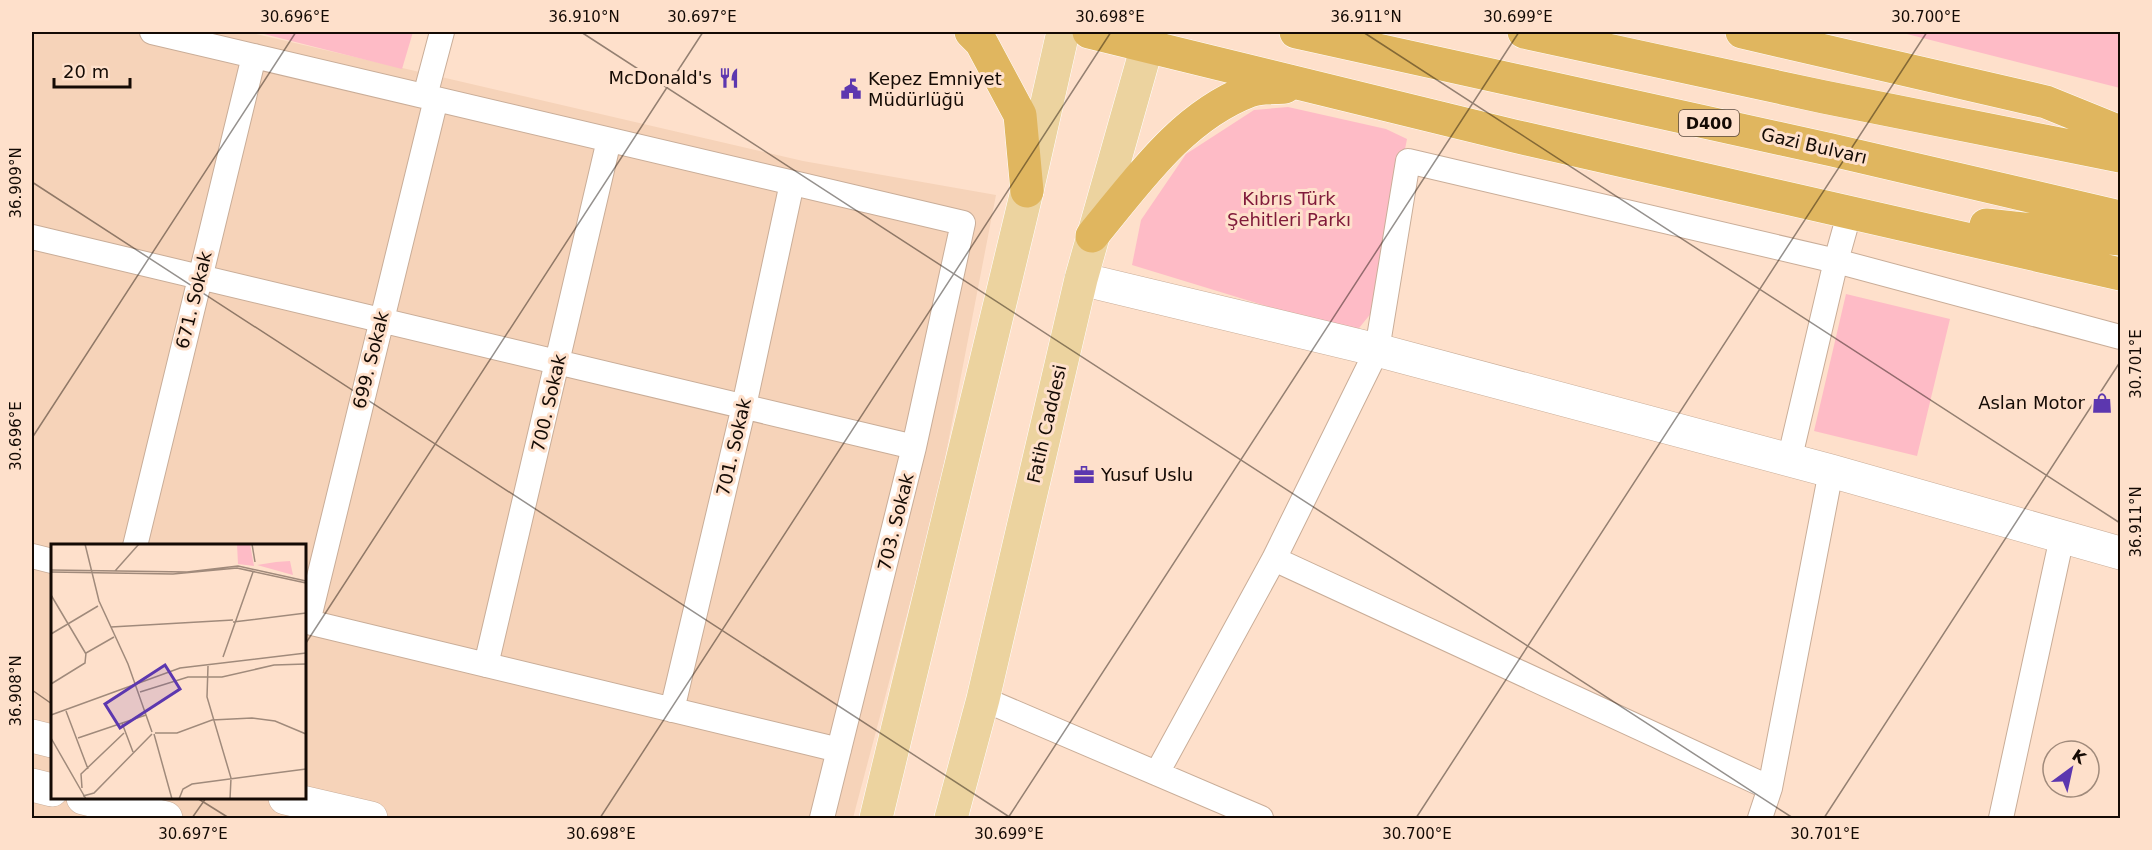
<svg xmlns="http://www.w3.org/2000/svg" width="2152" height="850" viewBox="0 0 2152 850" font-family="'DejaVu Sans',sans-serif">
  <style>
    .built { fill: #f6d3b9; fill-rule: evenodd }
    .green { fill: #febbc6 }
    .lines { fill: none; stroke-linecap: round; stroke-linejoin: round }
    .street-casing { stroke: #c9ad98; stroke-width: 26 }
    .secondary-casing { stroke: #c9ad98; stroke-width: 34 }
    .primary-casing { stroke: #fff; stroke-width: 34 }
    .highway-casing { stroke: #fff; stroke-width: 34 }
    .street { stroke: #fff; stroke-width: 24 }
    .secondary { stroke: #fff; stroke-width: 33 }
    .primary { stroke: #ecd39f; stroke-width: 33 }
    .highway { stroke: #e0b65f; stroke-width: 33 }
    .ticks { fill: none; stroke: #140a04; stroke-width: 1.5; stroke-opacity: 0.45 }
    .labels { text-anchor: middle; stroke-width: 6; stroke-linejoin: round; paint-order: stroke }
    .shield { fill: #fee0cb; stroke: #5a4a40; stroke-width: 1.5 }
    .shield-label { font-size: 16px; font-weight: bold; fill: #140a04 }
    .poi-label { font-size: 18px; fill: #140a04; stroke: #fee0cb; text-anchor: end }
    .street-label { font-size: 18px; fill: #140a04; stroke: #fee0cb }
    .park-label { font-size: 18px; fill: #801a3a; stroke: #fee0cb }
    .inset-road { fill: none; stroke: #a08a7b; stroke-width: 1.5 }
    .view { fill: #5c37af; fill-opacity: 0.15; stroke: #5c37af; stroke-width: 3 }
    .inset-edge { fill: none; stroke: #140a04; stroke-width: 3 }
    .neatline { fill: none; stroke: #140a04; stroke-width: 2 }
    .ticks-label { font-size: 15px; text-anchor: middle; fill: #140a04 }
  </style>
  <rect width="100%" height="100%" fill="#fee0cb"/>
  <path class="built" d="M32 32H247L803 161 996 195 936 505 853 818H32ZM52 546H304V798H52Z"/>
  <path class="green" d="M256 32H413L402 69Z
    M1899 32H2120V88Z
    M1288 107 1386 129 1407 139 1379 281 1377 306 1355 333 1132 265 1141 220 1186 154 1254 110Z
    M1846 294 1950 319 1917 456 1814 431Z"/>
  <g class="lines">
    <g class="street-casing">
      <path id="street" d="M152 32 963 223 914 447 822 818
        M425 96 442 32
        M32 237 914 447
        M1789 461 1836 261 1850 211
        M135 546 254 56
        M32 556 52 561
        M1274 559 1770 788
        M304 621 839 750
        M308 622 436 99
        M486 665 609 140
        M983 699 1261 818
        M672 710 744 406 792 183
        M1157 773 1274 559 1377 350 1408 161 1836 261 2120 337
        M1760 818 1770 788 1831 471
        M2001 818 2062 537"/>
    </g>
    <g class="secondary-casing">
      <path id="secondary" d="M1081 279 1377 350 1831 471 2120 553
        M32 736 52 741
        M32 785 52 790
        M83 798 166 818
        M285 798 371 818"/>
    </g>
    <g class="primary-casing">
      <path id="primary" d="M876 818 1027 191 1063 32
        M951 818 983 699 1081 279 1151 32"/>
    </g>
    <g class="highway-casing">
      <path id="highway" d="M971 32 981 42 1020 115 1027 191
        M1089 32 1514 136 2120 274
        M1296 32 1832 150 2120 217
        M1524 32 1824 97 2120 156
        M1742 32 2046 102 2120 132
        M1986 225 2120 239
        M1092 236C1137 182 1181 117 1249 91 1259 87 1274 88 1285 87"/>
    </g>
    <use href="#street" class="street"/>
    <use href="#secondary" class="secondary"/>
    <use href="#primary" class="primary"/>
    <use href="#highway" class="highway"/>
  </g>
  <path class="ticks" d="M581 32 1793 818M1363 32 2120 523M32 182 1011 818M32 438 296 32M304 646 703 32M32 690 52 704M197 798 229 818M192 818 206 798M600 818 1111 32M1008 818 1519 32M1416 818 1927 32M1824 818 2120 362"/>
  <defs>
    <g id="restaurant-bare" transform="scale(1.62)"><path d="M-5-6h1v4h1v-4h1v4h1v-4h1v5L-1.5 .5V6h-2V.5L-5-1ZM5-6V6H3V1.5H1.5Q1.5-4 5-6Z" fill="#5c37af" stroke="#fee0cb" stroke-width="2.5" paint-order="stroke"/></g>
    <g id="civic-bare" transform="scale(1.62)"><path d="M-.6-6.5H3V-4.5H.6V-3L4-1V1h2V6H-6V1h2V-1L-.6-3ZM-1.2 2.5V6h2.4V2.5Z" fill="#5c37af" stroke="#fee0cb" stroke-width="2.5" paint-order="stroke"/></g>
    <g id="shop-bare" transform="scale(1.62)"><path d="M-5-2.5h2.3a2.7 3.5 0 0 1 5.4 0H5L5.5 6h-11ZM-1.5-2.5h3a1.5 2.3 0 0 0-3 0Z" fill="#5c37af" stroke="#fee0cb" stroke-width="2.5" paint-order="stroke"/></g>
    <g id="office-bare" transform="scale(1.62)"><path d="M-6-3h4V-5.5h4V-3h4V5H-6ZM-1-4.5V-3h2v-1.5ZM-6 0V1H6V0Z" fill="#5c37af" stroke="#fee0cb" stroke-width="2.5" paint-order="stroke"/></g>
  </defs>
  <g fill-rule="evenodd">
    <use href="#restaurant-bare" x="729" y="78"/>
    <use href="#civic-bare" x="851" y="89"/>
    <use href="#shop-bare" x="2102" y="403"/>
    <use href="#office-bare" x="1084" y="475"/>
  </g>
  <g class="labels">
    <rect class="shield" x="1679" y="110" width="60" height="26" rx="4.5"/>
    <g class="shield-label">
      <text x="1709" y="129">D400</text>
    </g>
    <g class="poi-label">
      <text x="712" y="84">McDonald's</text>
      <text x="868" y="85" text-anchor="start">Kepez Emniyet<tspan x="868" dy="21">Müdürlüğü</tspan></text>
      <text x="2085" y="409">Aslan Motor</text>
      <text x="1101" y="481" text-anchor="start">Yusuf Uslu</text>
    </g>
    <g class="street-label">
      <text transform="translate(1814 146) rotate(13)" y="6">Gazi Bulvarı</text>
      <text transform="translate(194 300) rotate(-76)" y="6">671. Sokak</text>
      <text transform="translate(371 360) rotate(-76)" y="6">699. Sokak</text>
      <text transform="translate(549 403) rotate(-77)" y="6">700. Sokak</text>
      <text transform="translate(1047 424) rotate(-77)" y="6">Fatih Caddesi</text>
      <text transform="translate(734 447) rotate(-77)" y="6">701. Sokak</text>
      <text transform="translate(896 522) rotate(-76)" y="6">703. Sokak</text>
    </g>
    <g class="park-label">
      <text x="1289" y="205">Kıbrıs Türk<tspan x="1289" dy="21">Şehitleri Parkı</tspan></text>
    </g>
  </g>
  <g transform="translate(51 544)">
    <rect width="255" height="255" fill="#fee0cb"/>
    <path d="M186 0H199L203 22 187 20ZM239 17 242 31 206 21 225 18Z" fill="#febbc6"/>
    <path class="inset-road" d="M34 0 48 57 77 120 101 188M201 0 204 18M0 26 136 28 187 22 255 37M64 27 88 0M0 28 122 30 186 24 255 39M0 51 35 110M182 78 255 69M60 83 182 76M0 90 47 62M172 113 202 28M157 122 156 153 180 234 179 255M0 140 34 119 35 109 63 93M89 148 137 133H171L223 121 255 120M15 167 37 225M0 171 129 124 255 109M71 179 82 208M104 189H126L161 176 201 174 224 177 255 190M103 190 121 255M0 194 35 255M27 194 95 171M31 244 30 230 73 189M32 252 43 249 101 190M128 255 132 245 141 240 255 225"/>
    <path class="view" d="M114 121 129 145 69 184 54 160Z"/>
    <rect width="255" height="255" class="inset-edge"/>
  </g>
  <rect width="2152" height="850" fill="none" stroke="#fee0cb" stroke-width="66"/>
  <g transform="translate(2071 769) rotate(33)"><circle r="28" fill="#fee0cb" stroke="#a08a7b" stroke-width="1.5"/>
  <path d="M0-4.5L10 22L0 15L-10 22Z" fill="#5c37af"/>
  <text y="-9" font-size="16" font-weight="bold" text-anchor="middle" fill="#140a04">K</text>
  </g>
  <path d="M54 78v9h76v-9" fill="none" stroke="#140a04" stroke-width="3"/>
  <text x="63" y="78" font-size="18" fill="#140a04" stroke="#fee0cb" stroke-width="4.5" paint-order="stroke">20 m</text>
  <rect x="33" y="33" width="2086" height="784" class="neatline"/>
  <g class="ticks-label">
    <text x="295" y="22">30.696°E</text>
    <text x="584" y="22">36.910°N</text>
    <text x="702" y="22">30.697°E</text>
    <text x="1110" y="22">30.698°E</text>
    <text x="1366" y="22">36.911°N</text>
    <text x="1518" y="22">30.699°E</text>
    <text x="1926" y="22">30.700°E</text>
    <text transform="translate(16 183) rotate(-90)" y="5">36.909°N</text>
    <text transform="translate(2136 364) rotate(-90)" y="5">30.701°E</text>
    <text transform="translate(16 436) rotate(-90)" y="5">30.696°E</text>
    <text transform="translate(2136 522) rotate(-90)" y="5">36.911°N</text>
    <text transform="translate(16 691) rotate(-90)" y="5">36.908°N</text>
    <text x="193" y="839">30.697°E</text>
    <text x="601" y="839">30.698°E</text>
    <text x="1009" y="839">30.699°E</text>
    <text x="1417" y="839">30.700°E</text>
    <text x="1825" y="839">30.701°E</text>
  </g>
</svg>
